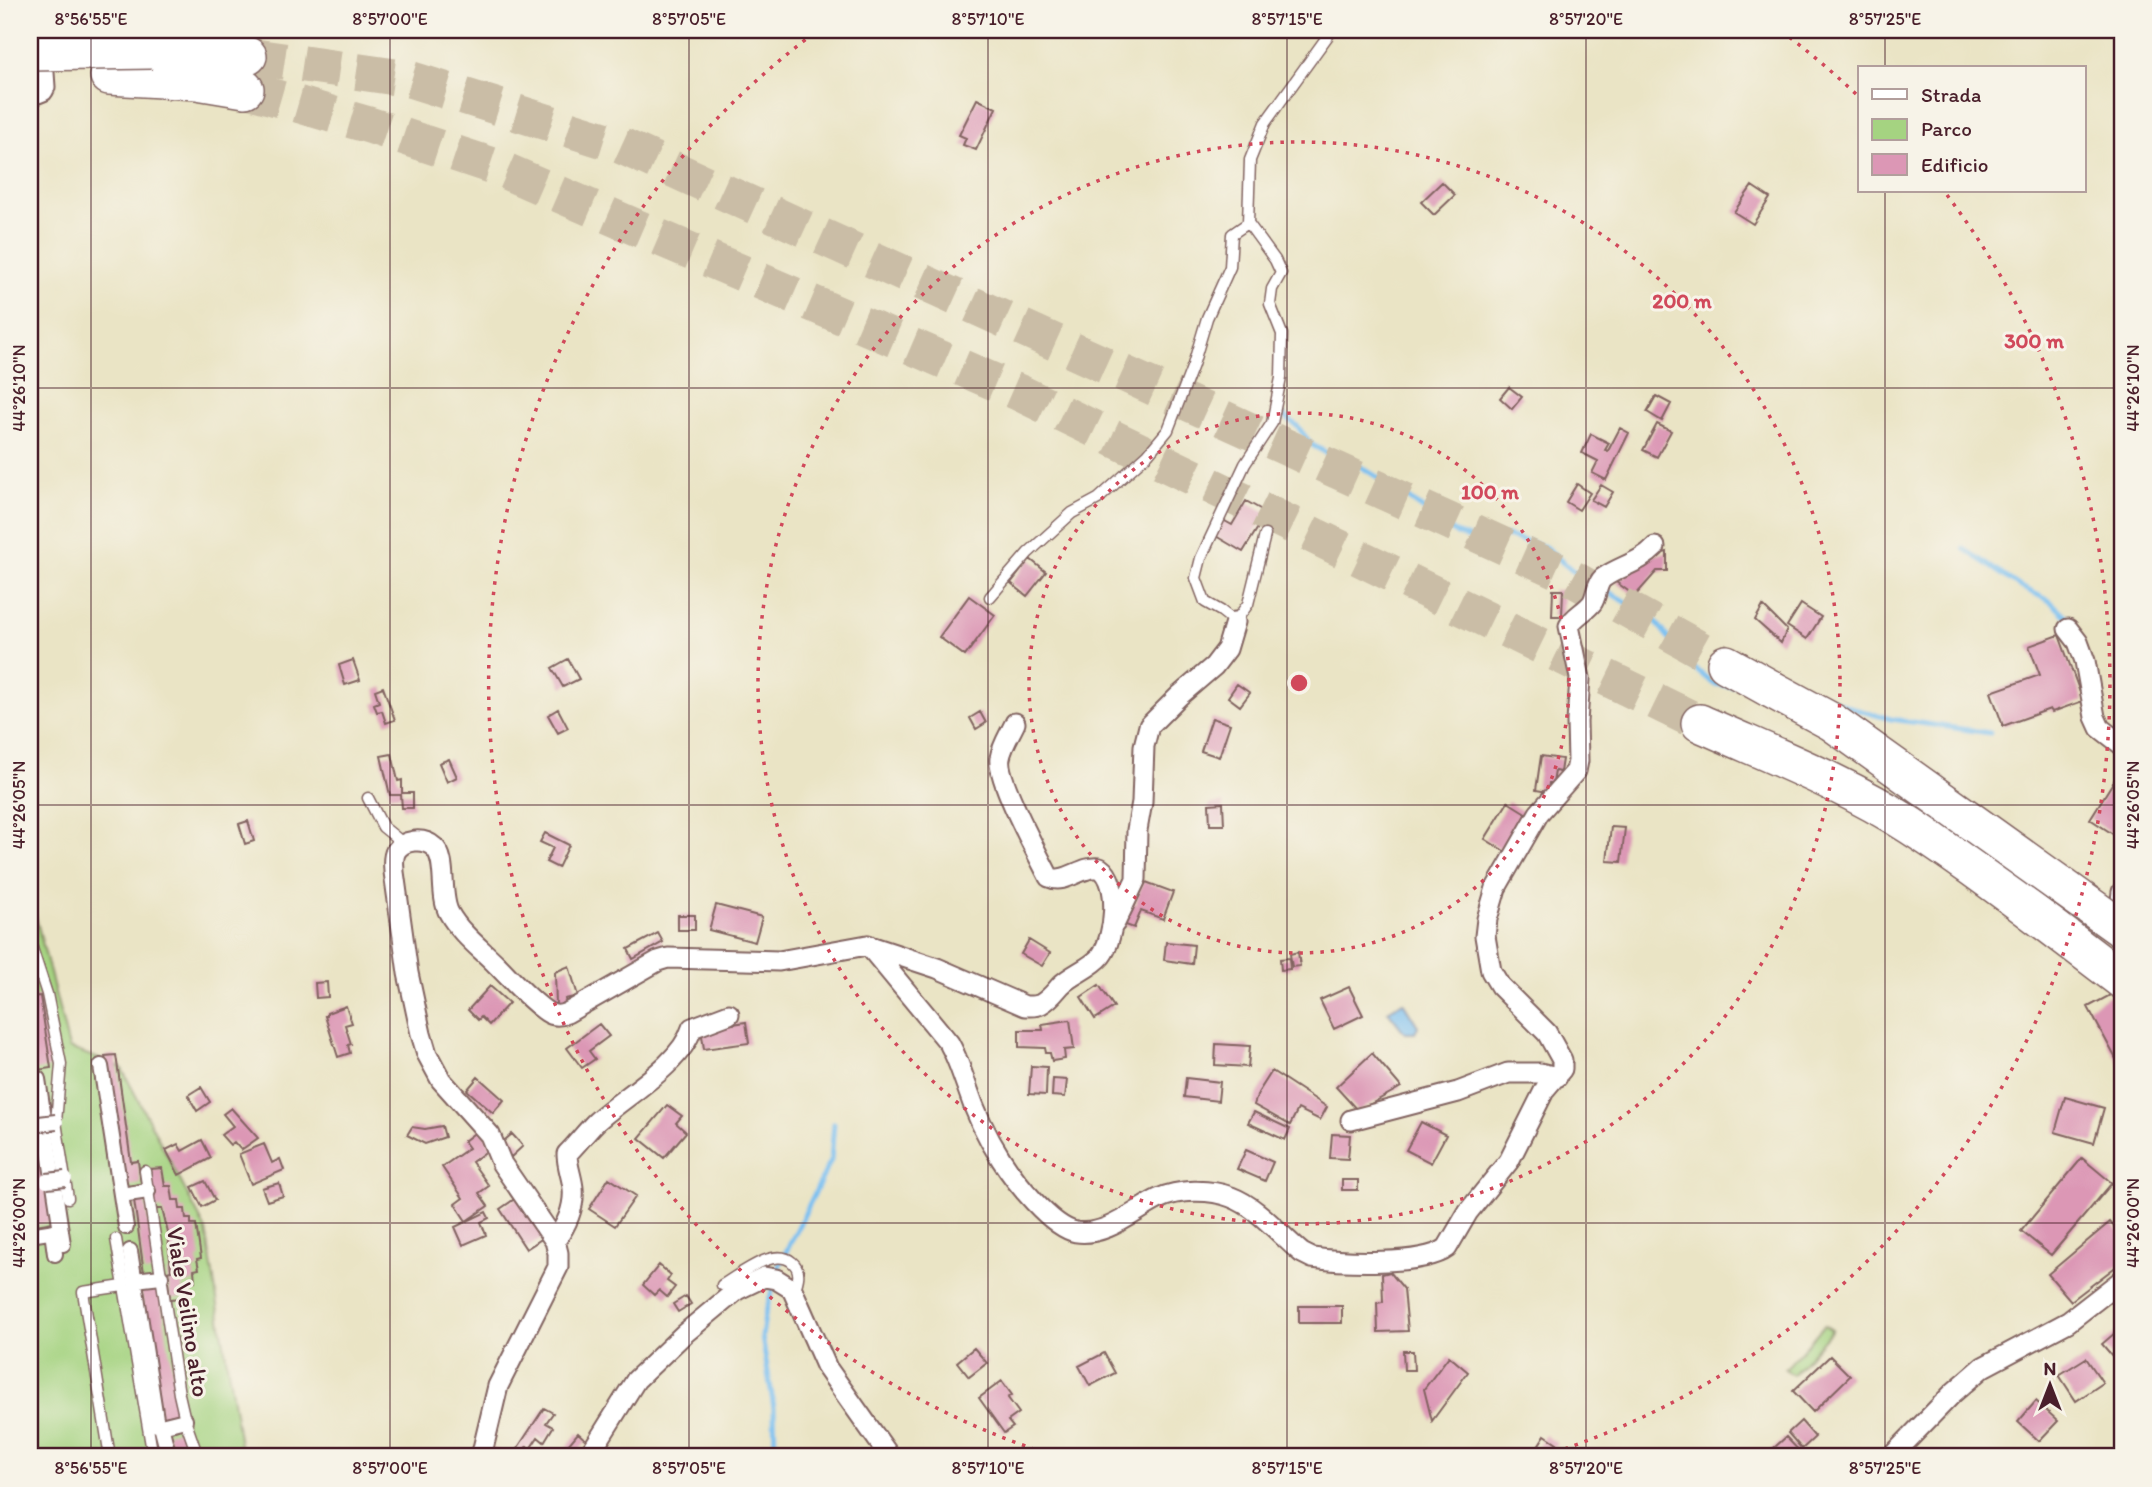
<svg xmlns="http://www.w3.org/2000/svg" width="2152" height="1487" viewBox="0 0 2152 1487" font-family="Itim,sans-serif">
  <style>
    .green { fill: #a5d381; stroke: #787956; stroke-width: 2 }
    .water { fill: #7ac0f1; stroke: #62708e; stroke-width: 2 }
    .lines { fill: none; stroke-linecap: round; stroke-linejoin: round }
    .stream { stroke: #7ac0f1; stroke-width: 5 }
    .building { fill: #dc97b5 }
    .motorway-tunnel { stroke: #cabda6; stroke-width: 37; stroke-dasharray: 37 18; stroke-linecap: butt }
    .service-casing { stroke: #826461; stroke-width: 13 }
    .pedestrian-casing { stroke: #826461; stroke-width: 18 }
    .minor-casing { stroke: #826461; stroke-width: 23 }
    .motorway-casing { stroke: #826461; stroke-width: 40 }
    .service { stroke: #fff; stroke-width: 10 }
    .pedestrian { stroke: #fff; stroke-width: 14 }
    .minor { stroke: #fff; stroke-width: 19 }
    .motorway { stroke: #fff; stroke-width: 37 }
    .pedestrian-bridge-casing { stroke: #826461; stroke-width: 18; stroke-linecap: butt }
    .motorway-bridge-casing { stroke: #826461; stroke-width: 40; stroke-linecap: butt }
    .pedestrian-bridge { stroke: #fff; stroke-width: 14 }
    .motorway-bridge { stroke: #fff; stroke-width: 37 }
    .ticks { fill: none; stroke: #4a1f2b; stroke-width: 2; stroke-opacity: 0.45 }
    .ring { fill: none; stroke: #d1495b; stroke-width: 3.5; stroke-dasharray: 3.5 7 }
    .labels { text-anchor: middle; stroke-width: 6; stroke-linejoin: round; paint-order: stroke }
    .street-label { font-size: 24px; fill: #4a1f2b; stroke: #f7f3e8 }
    .centre { fill: #d1495b; stroke: #f7f3e8; stroke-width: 3.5 }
    .ring-label { font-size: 21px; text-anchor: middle; font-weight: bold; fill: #d1495b; stroke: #f7f3e8; stroke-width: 6; stroke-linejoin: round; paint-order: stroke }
    .neatline { fill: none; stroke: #4a1f2b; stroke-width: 2.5 }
    .ticks-label { font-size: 18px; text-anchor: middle; fill: #4a1f2b }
  </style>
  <rect width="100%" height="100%" fill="#f7f3e8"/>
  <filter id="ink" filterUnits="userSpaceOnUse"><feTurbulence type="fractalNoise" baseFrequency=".0143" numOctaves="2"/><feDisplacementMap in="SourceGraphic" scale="14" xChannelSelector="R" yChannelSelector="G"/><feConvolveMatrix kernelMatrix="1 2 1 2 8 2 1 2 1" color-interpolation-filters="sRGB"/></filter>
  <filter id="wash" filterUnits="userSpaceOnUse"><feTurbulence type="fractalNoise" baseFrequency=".00686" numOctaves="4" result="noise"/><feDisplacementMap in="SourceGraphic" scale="28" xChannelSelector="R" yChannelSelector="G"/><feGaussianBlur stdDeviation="1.57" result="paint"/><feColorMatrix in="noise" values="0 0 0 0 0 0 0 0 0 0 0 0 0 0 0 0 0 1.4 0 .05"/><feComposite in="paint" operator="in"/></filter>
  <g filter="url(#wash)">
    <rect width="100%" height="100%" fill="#eae4c5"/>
    <path class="green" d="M30 894 69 1048 121 1067 206 1230 242 1457H30Z
      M1824 1325 1832 1330 1793 1375 1785 1369Z"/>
    <path class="water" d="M1403 1002 1418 1026 1415 1033H1405L1388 1011Z"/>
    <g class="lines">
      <path class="stream" d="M1282 414 1297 426 1312 445 1334 457 1353 462 1390 485 1457 534 1476 540 1507 536 1545 547 1574 572 1652 617 1691 666 1714 684 1732 686
        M1964 549 2019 586 2050 601 2067 617
        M1818 694 1858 710 1891 719 1990 733
        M775 1457 774 1408 762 1337 765 1315 779 1266 831 1160 834 1123"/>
    </g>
    <g id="blocks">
      <path class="building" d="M977 99 996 108 976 150 963 145 966 138 959 135Z
        M1442 182 1455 195 1434 215 1421 202Z
        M1752 186 1770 198 1753 224 1734 212Z
        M1509 387 1522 397 1512 409 1500 398Z
        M1656 396 1671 404 1662 421 1647 412Z
        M1657 424 1671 431 1657 457 1643 450Z
        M1620 428 1629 433 1606 480 1592 473 1598 461 1582 453 1591 434 1609 443 1605 450 1608 451Z
        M1577 484 1590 493 1579 510 1566 502Z
        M1601 485 1613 492 1604 507 1591 500Z
        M1246 501 1267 513 1243 552 1214 535 1223 520 1232 525Z
        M1667 552V571H1657L1635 596 1616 582 1652 556Z
        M1030 559 1046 572 1027 596 1011 583Z
        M1553 590H1563L1562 616H1552Z
        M969 596 995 615 965 656 939 637Z
        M1801 604 1821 617 1807 639 1787 626Z
        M1763 606 1787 630 1781 643 1755 620Z
        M2059 635 2083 701 2052 712 2050 709 2003 726 1991 692 2040 675 2029 646Z
        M568 659 579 679 563 687 552 668Z
        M353 660 360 680 345 685 339 665Z
        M2122 676V690L2115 684Z
        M1237 684 1250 693 1240 706 1228 697Z
        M383 687 395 720 386 723 382 711 377 712 374 704 379 702 375 690Z
        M558 709 568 728 558 733 548 715Z
        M980 712 986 723 976 729 970 718Z
        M1212 718 1230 724 1219 757 1201 751Z
        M392 754 398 781 402 780V793H413V808H402L401 795H390L381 756Z
        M1541 756 1562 759 1560 772 1555 771 1553 783H1549L1548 792 1536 790Z
        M449 759 457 777 447 782 439 763Z
        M2122 768V833L2119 838 2090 819Z
        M1508 802 1532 817 1509 854 1485 839Z
        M1223 803 1224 825H1210L1209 804Z
        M248 821 254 841 245 844 239 824Z
        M1611 827 1625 828 1621 862 1607 861Z
        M545 833 569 845 558 868 546 862 553 848 540 842Z
        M1143 881 1173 892 1163 919 1141 911 1134 928 1120 923 1129 902 1135 905Z
        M716 905 762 917 755 942 709 930Z
        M678 915H695V930H678Z
        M658 933 663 942 633 959 628 949Z
        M1029 940 1050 953 1042 966 1021 954Z
        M1166 942 1194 945 1192 964 1164 960Z
        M1298 952 1300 966 1292 967 1290 954Z
        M1289 958 1290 969 1281 970 1280 959Z
        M569 966 578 996 565 999 566 1004 556 1006 555 972Z
        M327 982 328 997 316 998 315 983Z
        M1099 985 1114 1007 1095 1019 1081 997Z
        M490 986 509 1003 489 1025 481 1017 478 1020 468 1010Z
        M1349 987 1363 1015 1334 1029 1320 1000Z
        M2114 993 2122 1009V1070L2088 1007Z
        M40 996 51 1068 30 1071V997Z
        M346 1006 352 1023 345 1025 351 1044 348 1045 350 1053 338 1057 325 1016H327V1013Z
        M1070 1020 1074 1049 1064 1050 1065 1059 1052 1061 1050 1053H1046L1045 1048 1019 1047V1030H1043L1042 1024Z
        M746 1022 749 1043 704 1049 701 1029Z
        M599 1024 609 1036 589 1051 595 1059 582 1068 567 1048Z
        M1216 1044 1250 1046 1248 1067 1215 1065Z
        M1372 1053 1401 1087 1358 1111 1336 1087Z
        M116 1055 131 1162 138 1161 141 1184 123 1187 105 1056Z
        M1031 1066 1047 1067 1046 1095 1029 1094Z
        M1272 1071 1327 1107 1320 1120 1298 1109 1290 1125 1254 1105 1258 1093Z
        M478 1077 504 1100 493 1113 467 1090Z
        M1186 1078 1220 1082 1218 1101 1184 1097Z
        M1053 1079 1067 1080 1065 1097 1052 1096Z
        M30 1086H33L53 1222 30 1226Z
        M201 1087 210 1102 197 1111 188 1095Z
        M2065 1097 2104 1108 2094 1143 2055 1132Z
        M667 1105 682 1116 676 1123 686 1132 664 1158 639 1138Z
        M231 1108 258 1138 241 1150 234 1142 230 1145 221 1135 233 1126 223 1114Z
        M1254 1112 1290 1129 1285 1140 1248 1123Z
        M1421 1122 1446 1135 1431 1163 1406 1150Z
        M442 1126 445 1137 425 1144 407 1135 412 1127 425 1129Z
        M481 1128 492 1147 472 1162 489 1186 479 1193 488 1206 466 1221 455 1204 463 1198 442 1167 469 1148 464 1141Z
        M512 1134 523 1146 511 1157 499 1145Z
        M1332 1134 1350 1135 1348 1159 1330 1158Z
        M202 1140 211 1158 179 1175 166 1150 178 1144 182 1151Z
        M264 1144 272 1163 280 1159 284 1170 251 1184 239 1154Z
        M1246 1150 1273 1162 1265 1181 1237 1169Z
        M2082 1158 2112 1183 2051 1255 2021 1231Z
        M162 1168 165 1186H171L173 1200H179L180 1209H185L186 1219H191V1224H196L201 1258 197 1259 199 1269 194 1270 195 1281 182 1285 183 1298 170 1299 167 1272 171 1271 168 1233 162 1209H154L150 1169Z
        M609 1178 636 1196 615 1226 589 1209Z
        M1342 1180H1358V1190H1342Z
        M205 1181 215 1200 202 1207 192 1187Z
        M279 1183 283 1196 267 1201 262 1188Z
        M519 1196 546 1236 526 1249 500 1209Z
        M145 1199 156 1271 144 1273 134 1200Z
        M486 1212 489 1218 481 1222 486 1235 463 1245 455 1227Z
        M2110 1222 2122 1236V1262L2071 1301 2048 1274Z
        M659 1265 671 1275 667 1281 675 1287 667 1297 659 1290 654 1295 643 1285Z
        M1390 1272 1404 1289 1408 1331 1378 1332 1377 1303 1383 1302 1382 1274Z
        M159 1284 179 1414 160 1418 140 1287Z
        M686 1296 691 1304 678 1312 673 1304Z
        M1299 1306H1342V1323H1299Z
        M2122 1327V1361L2119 1364 2102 1344Z
        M974 1348 987 1363 969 1377 957 1362Z
        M1403 1351H1413L1414 1370H1404Z
        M1104 1353 1115 1373 1090 1386 1079 1366Z
        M1449 1356 1468 1372 1432 1421 1424 1389Z
        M1830 1356 1850 1376 1813 1412 1793 1391Z
        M2086 1358 2103 1383 2076 1401 2059 1375Z
        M1002 1381 1012 1395 1008 1398 1019 1413 1008 1421 1013 1427 1004 1433 979 1398Z
        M2036 1401 2058 1421 2039 1441 2018 1422Z
        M544 1408 553 1413 546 1423 553 1427 544 1442 538 1437 530 1449 527 1446 522 1453 517 1449Z
        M1801 1421 1815 1437 1802 1449 1788 1433Z
        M185 1428 194 1457H174L167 1433Z
        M578 1433 587 1441 574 1457H571L563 1451Z
        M1545 1435 1557 1443 1550 1453 1538 1446Z
        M1786 1437 1805 1457H1764Z
        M2122 1446V1457H2119L2115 1451Z
        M493 1448 511 1457H490Z"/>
    </g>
  </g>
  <g filter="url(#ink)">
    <use href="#blocks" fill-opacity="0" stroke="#826461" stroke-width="2"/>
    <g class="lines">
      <path class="motorway-tunnel" d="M248 56 409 79 620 145 1559 571 1726 664
        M245 89 369 125 496 167 1020 393 1700 723"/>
      <g class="service-casing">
        <path id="service" d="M1265 535 1248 604 1235 622 1221 611 1205 602 1196 578 1201 558 1245 464 1272 423 1281 378 1282 334 1270 304 1272 289 1281 273 1275 260 1248 223 1250 160 1265 123 1332 30
          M990 597 1028 553 1072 513 1098 499 1148 454 1168 430 1193 365 1207 318 1230 267 1232 234 1248 223
          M368 798 383 827 404 844
          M30 942 47 994 61 1064 56 1122 68 1198
          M145 1171 179 1394 185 1420 198 1457
          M116 1239 153 1457
          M722 1285C738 1276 774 1246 792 1262 802 1270 798 1281 794 1292
          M110 1457 83 1292 123 1286"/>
      </g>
      <g class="pedestrian-casing">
        <path id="pedestrian" d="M101 1066 121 1195 148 1191
          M30 1080 38 1079 63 1244
          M121 1195 126 1227
          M30 1235 61 1230
          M53 1239 55 1254
          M130 1251 157 1425 161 1426 169 1457
          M135 1280 161 1277
          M161 1426 185 1420"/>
      </g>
      <g class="minor-casing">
        <path id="minor" d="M30 89 38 93 43 91 45 87 41 30
          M2068 629 2078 642 2085 661 2095 717 2100 728 2122 745
          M1115 923 1136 879 1137 830 1142 802 1144 746 1149 726 1179 696 1214 666 1227 649 1235 622
          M2122 928 2119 919 2122 892
          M868 945 949 1043C958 1059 961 1071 967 1087 975 1112 987 1137 1001 1159 1015 1181 1051 1227 1076 1232 1105 1237 1134 1211 1158 1199 1179 1189 1210 1189 1231 1197 1258 1207 1280 1235 1302 1253L1312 1258C1341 1262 1423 1266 1447 1248L1468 1212 1509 1161 1545 1089 1562 1069V1060L1547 1033 1500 986 1491 971 1485 936 1487 919 1496 888 1539 813 1576 771 1578 761 1577 722 1580 678 1569 626C1574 616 1585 612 1592 603 1597 596 1596 584 1603 578 1620 566 1640 563 1655 547
          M1351 1120 1458 1092 1508 1073H1540L1557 1077
          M555 1241C566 1226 575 1208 573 1188 572 1177 567 1166 567 1154 577 1144 586 1132 596 1122 624 1096 681 1065 692 1028L729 1014
          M481 1457 498 1386 558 1267V1253L555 1241 502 1164 490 1135 441 1080 427 1054 421 1034 408 973 394 872C394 865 392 858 396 851 403 840 423 837 434 847 448 859 439 895 449 913 460 933 480 948 496 964 512 980 528 999 547 1012 553 1016 560 1016 567 1013L658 961 668 958 779 961 867 945 937 968 1025 1006C1031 1006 1035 1007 1041 1004 1050 999 1054 993 1061 985 1072 974 1091 968 1101 956 1115 938 1121 882 1100 868 1081 865 1066 885 1049 877 1038 855 996 778 1000 758 1002 746 1010 734 1015 723
          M588 1457 636 1380 684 1334 737 1290 764 1277 776 1279 792 1289 827 1368 890 1457
          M1891 1457 1953 1393 1983 1367 2068 1322 2122 1280"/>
      </g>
      <g class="motorway-casing">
        <path id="motorway" d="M152 50 248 56
          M109 76 197 81 245 89
          M1726 664 1771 689
          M1700 723C1771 755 1845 783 1911 826 1984 873 2053 928 2122 980"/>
      </g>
      <use href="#service" class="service"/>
      <use href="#pedestrian" class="pedestrian"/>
      <use href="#minor" class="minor"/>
      <use href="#motorway" class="motorway"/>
      <g class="pedestrian-bridge-casing">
        <path id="pedestrian-bridge" d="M39 1124 56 1122
          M47 1181 65 1179"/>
      </g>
      <g class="motorway-bridge-casing">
        <path id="motorway-bridge" d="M30 52 152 50
          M1771 689 1832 722 2122 929"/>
      </g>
      <use href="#pedestrian-bridge" class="pedestrian-bridge"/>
      <use href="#motorway-bridge" class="motorway-bridge"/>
    </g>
  </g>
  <path class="ticks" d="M91 30V1457M390 30V1457M689 30V1457M988 30V1457M1287 30V1457M1586 30V1457M1885 30V68M1885 191V1457M30 388H2122M30 805H2122M30 1223H2122"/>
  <g class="ring">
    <circle cx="1299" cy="683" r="270"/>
    <circle cx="1299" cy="683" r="541"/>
    <path d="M1055 1456A811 811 0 0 1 817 31M1781 31A811 811 0 0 1 1857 95M1947 195A811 811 0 0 1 1543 1456"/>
  </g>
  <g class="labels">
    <g class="street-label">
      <text transform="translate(188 1312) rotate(81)" y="8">Viale Veilino alto</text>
    </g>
  </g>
  <circle cx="1299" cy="683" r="10" class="centre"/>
  <g class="ring-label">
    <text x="1682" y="308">200 m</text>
    <text x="2034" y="348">300 m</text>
    <text x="1490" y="499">100 m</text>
  </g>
  <rect width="2152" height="1487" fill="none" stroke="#f7f3e8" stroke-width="77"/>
  <rect x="1858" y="66" width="228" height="126" fill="#f7f3e8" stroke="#b29e9c" stroke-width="2"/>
  <rect x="1872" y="89" width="35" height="10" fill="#ffffff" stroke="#b29e9c" stroke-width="2"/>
  <text x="1921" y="102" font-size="21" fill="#4a1f2b">Strada</text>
  <rect x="1872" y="119" width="35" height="21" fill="#a5d381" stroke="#b29e9c" stroke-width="2"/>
  <text x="1921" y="136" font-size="21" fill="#4a1f2b">Parco</text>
  <rect x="1872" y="154" width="35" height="21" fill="#dc97b5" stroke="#b29e9c" stroke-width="2"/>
  <text x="1921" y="172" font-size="21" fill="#4a1f2b">Edificio</text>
  <g transform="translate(2050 1385)" stroke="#f7f3e8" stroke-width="5" paint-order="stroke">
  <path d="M0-5L12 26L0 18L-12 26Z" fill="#4a1f2b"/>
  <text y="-10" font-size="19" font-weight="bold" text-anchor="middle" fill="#4a1f2b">N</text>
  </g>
  <rect x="38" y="38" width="2076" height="1410" class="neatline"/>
  <g class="ticks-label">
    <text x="91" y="25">8°56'55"E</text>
    <text x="390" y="25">8°57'00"E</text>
    <text x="689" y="25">8°57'05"E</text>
    <text x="988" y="25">8°57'10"E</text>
    <text x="1287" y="25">8°57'15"E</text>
    <text x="1586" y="25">8°57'20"E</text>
    <text x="1885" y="25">8°57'25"E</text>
    <text transform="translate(19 388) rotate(-90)" y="6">44°26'10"N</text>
    <text transform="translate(2133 388) rotate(-90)" y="6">44°26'10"N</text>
    <text transform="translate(19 805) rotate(-90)" y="6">44°26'05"N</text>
    <text transform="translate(2133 805) rotate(-90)" y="6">44°26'05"N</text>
    <text transform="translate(19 1223) rotate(-90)" y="6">44°26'00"N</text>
    <text transform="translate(2133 1223) rotate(-90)" y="6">44°26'00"N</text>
    <text x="91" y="1474">8°56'55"E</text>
    <text x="390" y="1474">8°57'00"E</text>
    <text x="689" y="1474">8°57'05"E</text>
    <text x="988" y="1474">8°57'10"E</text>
    <text x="1287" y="1474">8°57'15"E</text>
    <text x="1586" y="1474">8°57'20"E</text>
    <text x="1885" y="1474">8°57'25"E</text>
  </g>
</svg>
